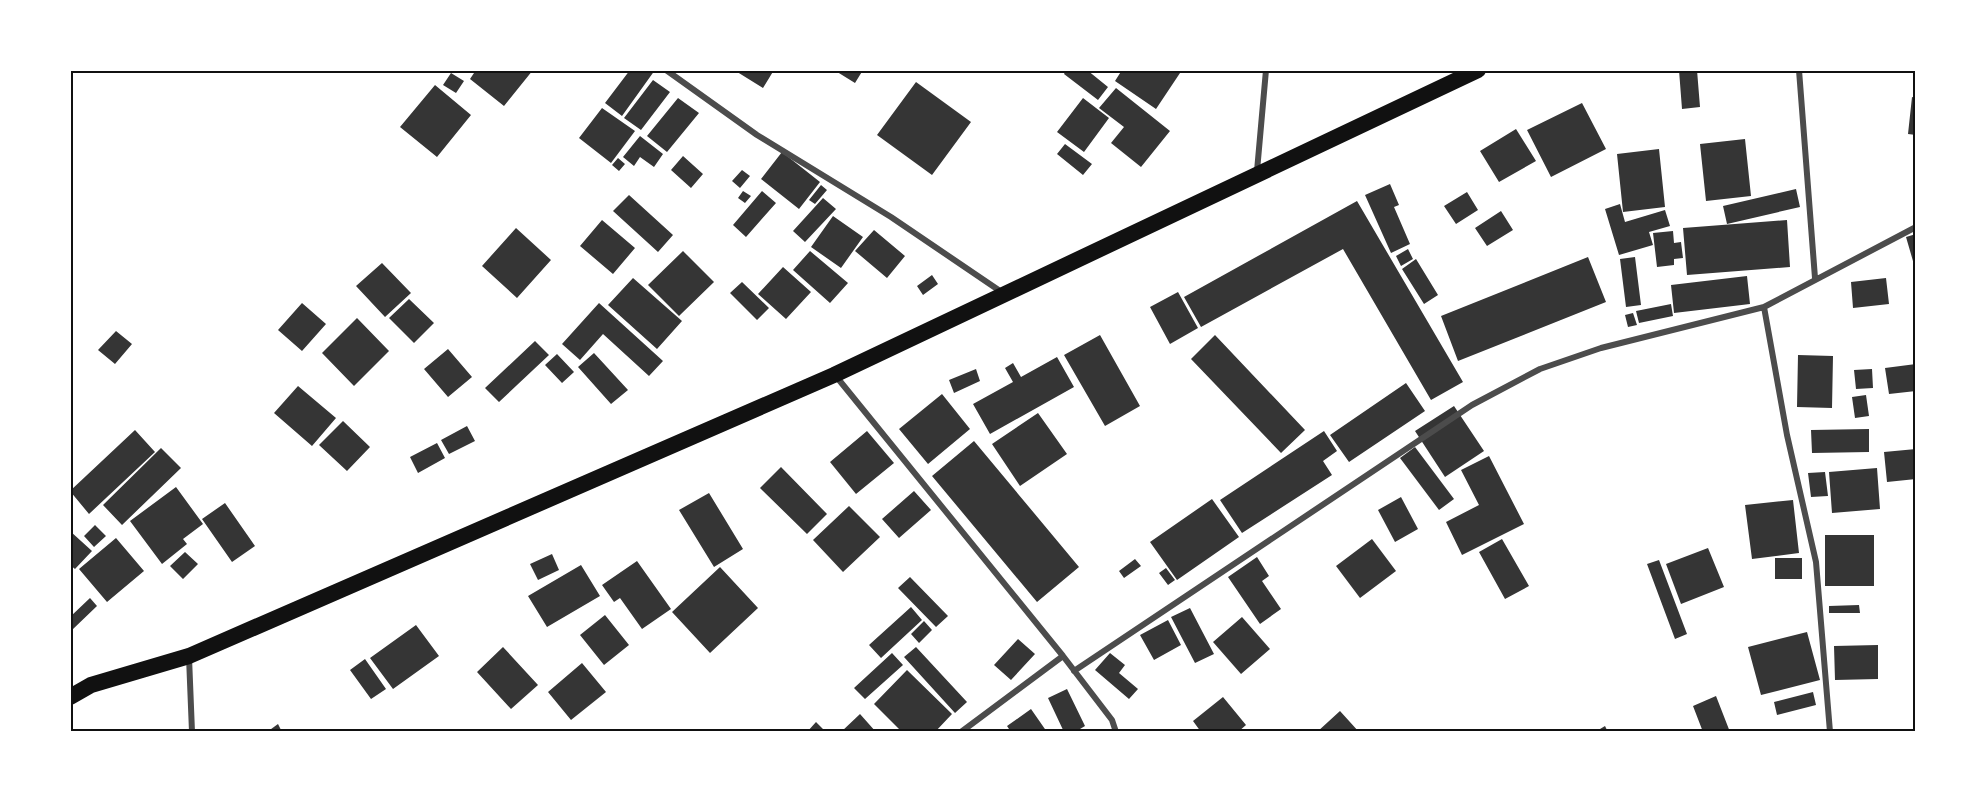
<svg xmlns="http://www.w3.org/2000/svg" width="1986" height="802" viewBox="0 0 1986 802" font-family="Montserrat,sans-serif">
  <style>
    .building { fill: #353535 }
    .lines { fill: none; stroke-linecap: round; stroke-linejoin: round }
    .minor { stroke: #4c4c4c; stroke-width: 6 }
    .trunk { stroke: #111; stroke-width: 16 }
    .neatline { fill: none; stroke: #111; stroke-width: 2 }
  </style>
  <rect width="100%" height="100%" fill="#fff"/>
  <path class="building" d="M476 70H533L504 106 470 79Z
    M630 70H655L622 116 605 103Z
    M734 70H774L763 88Z
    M834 70H863L855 83Z
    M1066 70H1087L1108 87 1098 100 1064 74Z
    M1122 70H1182L1156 109 1115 81Z
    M1679 70H1697L1700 107 1682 109Z
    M451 73 464 81 456 93 443 85Z
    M653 80 670 92 641 130 624 118Z
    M916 82 971 122 932 175 877 135Z
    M435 85 471 115 437 157 400 127Z
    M1116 88 1170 131 1141 167 1111 143 1124 127 1099 108Z
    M1912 97 1916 98V135L1908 134Z
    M678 98 699 113 667 152 647 136Z
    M1083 98 1109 118 1084 152 1057 132Z
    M1582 103 1606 149 1551 177 1527 130Z
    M602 108 635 131 611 163 579 138Z
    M1516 129 1536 161 1499 182 1480 151Z
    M640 136 663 154 654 167 640 157 634 166 623 157Z
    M1745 139 1751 196 1706 201 1700 144Z
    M1065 144 1092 164 1083 175 1057 154Z
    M1659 149 1665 207 1623 212 1617 154Z
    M782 152 820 182 799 209 761 179Z
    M683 156 703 174 691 188 671 170Z
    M618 158 625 164 619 171 612 165Z
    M742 170 750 176 740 188 732 181Z
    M1390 184 1399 205 1394 207 1410 244 1391 253 1365 195Z
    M821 185 827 190 815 204 809 200Z
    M1796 189 1800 207 1727 224 1723 206Z
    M743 191 751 196 745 203 738 198Z
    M762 191 776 203 746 237 733 225Z
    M1467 192 1478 210 1456 224 1444 206Z
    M629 195 673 235 658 252 613 211Z
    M823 198 836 209 805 242 793 231Z
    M1357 201 1463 382 1431 400 1343 249 1201 327 1184 297Z
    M1620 204 1625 222 1665 210 1670 226 1649 232 1653 245 1619 255 1605 209Z
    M1501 211 1513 230 1487 246 1475 228Z
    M833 216 863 237 841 268 811 247Z
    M602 220 635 248 613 274 580 246Z
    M1787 220 1790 267 1687 275 1683 228Z
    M516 228 551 260 517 298 482 266Z
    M874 230 905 256 887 278 855 251Z
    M1673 231 1674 243 1681 242 1683 258 1674 259V265L1657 267 1653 233Z
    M1916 234V268H1915L1906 237Z
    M1408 249 1413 259 1401 266 1396 256Z
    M683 251 714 282 679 316 648 285Z
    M810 251 848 283 830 303 793 270Z
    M1588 257 1606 302 1458 361 1441 316Z
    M1635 257 1641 305 1626 307 1620 259Z
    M1416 259 1438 295 1424 304 1402 269Z
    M382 263 411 293 385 317 356 286Z
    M783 267 811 292 786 319 758 294Z
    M932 275 938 284 923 295 917 286Z
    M1747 276 1750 304 1674 313 1671 285Z
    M633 278 682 321 657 349 608 305Z
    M1886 278 1889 304 1853 308 1851 282Z
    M742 282 769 308 757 320 730 293Z
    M1178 292 1198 328 1170 344 1150 307Z
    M409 299 434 323 414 343 389 318Z
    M302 303 326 324 302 351 278 330Z
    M599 303 663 361 649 376 603 334 580 360 562 344Z
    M1671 304 1673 316 1639 323 1636 311Z
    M1633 313 1637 325 1628 327 1625 315Z
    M357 318 389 351 354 386 322 353Z
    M116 331 132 344 115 364 98 350Z
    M1100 335 1140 406 1105 426 1064 355Z
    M1215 335 1305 430 1281 453 1191 359Z
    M535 341 549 355 499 402 485 388Z
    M448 349 472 377 448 397 424 369Z
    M594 353 628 390 611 404 578 367Z
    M557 354 574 372 562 383 545 365Z
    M1798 355 1833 356 1832 408 1797 407Z
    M1057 357 1074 387 990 434 973 404 1013 382 1005 368 1013 363 1021 377Z
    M1916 364V391L1889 394 1885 368Z
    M976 369 980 381 954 393 949 380Z
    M1872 369 1873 388 1856 389 1854 370Z
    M1406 383 1425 411 1349 462 1330 435Z
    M298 386 336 418 312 446 274 413Z
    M942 394 970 429 928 464 899 429Z
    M1866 395 1869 416 1855 418 1852 397Z
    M1454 406 1484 451 1445 477 1415 431Z
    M1038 413 1067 454 1020 486 992 444Z
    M343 421 370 447 347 471 319 445Z
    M467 426 475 441 449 454 441 440Z
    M1869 429V452L1812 453 1811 430Z
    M135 430 155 452 89 514 70 491Z
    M867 431 894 463 856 494 830 462Z
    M1324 431 1337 451 1323 461 1332 475 1242 533 1220 500Z
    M974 441 1079 567 1037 602 932 476Z
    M437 443 445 458 418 473 410 457Z
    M1415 447 1454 499 1439 510 1400 458Z
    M161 448 181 468 122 525 103 505Z
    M1916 449V479L1887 482 1884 452Z
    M1489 456 1524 524 1462 555 1446 522 1479 505 1461 470Z
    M781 467 827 514 807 534 760 488Z
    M1877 468 1880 509 1832 513 1829 472Z
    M1825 472 1828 496 1811 497 1808 473Z
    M176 487 203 524 183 539 187 544 162 564 130 521Z
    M914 491 931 510 899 538 882 519Z
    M709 493 743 549 714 567 679 510Z
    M1401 497 1418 529 1395 542 1378 510Z
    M1212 499 1239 537 1177 580 1150 542Z
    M1793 500 1799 553 1752 559 1745 505Z
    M225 503 255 546 232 562 202 519Z
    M849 506 880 537 843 572 813 540Z
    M95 525 106 536 94 547 84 536Z
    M70 531 92 551 75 569 70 565Z
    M1825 535H1874V586H1825Z
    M116 538 144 571 107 602 79 569Z
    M1372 539 1396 571 1360 598 1336 566Z
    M1502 539 1529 586 1505 599 1479 552Z
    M1708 548 1724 587 1681 604 1666 564Z
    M185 552 198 564 183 579 170 566Z
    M552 554 559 570 538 580 530 564Z
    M1257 557 1269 576 1262 581 1281 609 1260 624 1228 577Z
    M1775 558H1802V579H1775Z
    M1135 559 1141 566 1124 578 1119 571Z
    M1659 560 1687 634 1675 639 1647 564Z
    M637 561 671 609 642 629 620 598 614 602 602 585Z
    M581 565 600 596 547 627 528 596Z
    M720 567 758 608 710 653 672 612Z
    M1166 568 1175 580 1168 585 1159 573Z
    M910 577 948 616 936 627 898 588Z
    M90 598 97 606 72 630 70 617Z
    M1859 605 1860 613H1829V606Z
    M911 607 922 620 881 658 869 645Z
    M1190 608 1214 654 1195 663 1171 617Z
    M605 615 629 645 604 665 580 635Z
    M1242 617 1270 649 1241 674 1213 642Z
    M1168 620 1181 645 1154 660 1140 635Z
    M924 621 932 630 919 643 911 634Z
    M416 625 439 656 393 689 370 658Z
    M1807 632 1820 680 1761 695 1748 647Z
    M1018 639 1035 654 1011 680 994 665Z
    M1878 645V679L1835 680 1834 646Z
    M503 647 538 685 511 709 477 672Z
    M916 647 967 702 955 713 904 657Z
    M892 653 903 665 865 699 854 688Z
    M1110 653 1125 665 1119 673 1138 689 1129 699 1095 670Z
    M365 659 386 689 371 699 350 670Z
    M582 663 606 692 571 720 548 692Z
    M907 670 952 714 935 732H902L874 704Z
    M1067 689 1085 726 1075 732H1064L1048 698Z
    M1813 692 1816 705 1777 715 1774 702Z
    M1716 696 1730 732H1703L1693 706Z
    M1223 697 1246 725 1238 732H1201L1193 721Z
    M1031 709 1047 732H1011L1007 726Z
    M1340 711 1359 732H1317Z
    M860 714 876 732H841Z
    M816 722 826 732H807Z
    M278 724 282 732H267Z
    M1605 726 1608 732H1595Z"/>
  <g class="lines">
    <path class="minor" d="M666 70 757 135 891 217 1003 293
      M1799 70 1815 278
      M1257 171 1266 70
      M1764 307 1787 435 1816 562 1830 732
      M835 375 1063 656 1112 720 1116 732
      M189 657 192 732
      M1074 671 1472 405 1540 369 1601 348 1764 307 1916 227
      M961 732 1063 656"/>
    <path class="trunk" d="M70 697 91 685 189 656 834 375 1478 70"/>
  </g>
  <rect width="1986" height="802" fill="none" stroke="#ffffff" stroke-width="144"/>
  <rect x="72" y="72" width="1842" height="658" class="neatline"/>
</svg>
